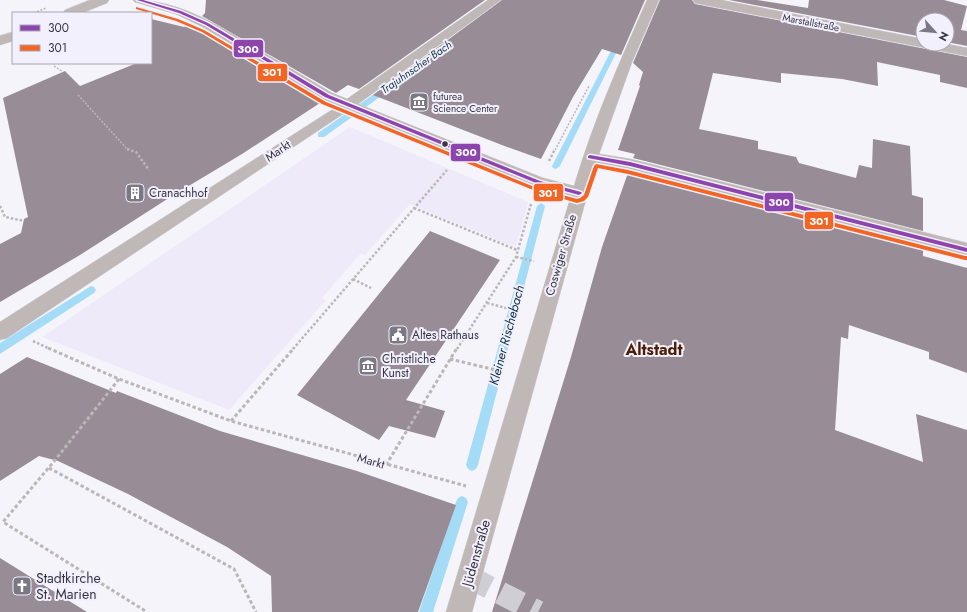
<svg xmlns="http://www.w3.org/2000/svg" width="967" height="612" viewBox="0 0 967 612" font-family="Jost,sans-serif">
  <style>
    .built { fill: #eeeafa }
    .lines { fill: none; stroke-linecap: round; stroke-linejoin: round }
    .stream { fill: #a4dbf6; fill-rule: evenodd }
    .building { fill: #988d97 }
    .pedestrian-tunnel { stroke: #cfced5; stroke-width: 23; stroke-dasharray: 23 12; stroke-linecap: butt }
    .pedestrian-casing { stroke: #d0cfd4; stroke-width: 1 }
    .minor-casing { stroke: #d0cfd4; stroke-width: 1 }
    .path-far2 { stroke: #bbb6b7; stroke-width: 1.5; stroke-dasharray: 2 1.5; stroke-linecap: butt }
    .path-far1 { stroke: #bbb6b7; stroke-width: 2.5; stroke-dasharray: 2.5 2; stroke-linecap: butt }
    .path { stroke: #bbb6b7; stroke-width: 3; stroke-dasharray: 3.5 2.5; stroke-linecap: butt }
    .pedestrian { fill: #bfb8b6; fill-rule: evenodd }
    .minor { fill: #bfb8b6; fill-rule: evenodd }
    .bus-1-casing { stroke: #f3f0fe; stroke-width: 3 }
    .bus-2-casing { stroke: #f3f0fe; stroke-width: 3 }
    .bus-1 { fill: #8e44ad; fill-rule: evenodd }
    .bus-2 { fill: #f26522; fill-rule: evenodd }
    .bus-dot { fill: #383542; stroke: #f3f0fe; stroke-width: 1.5 }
    .labels { text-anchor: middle; stroke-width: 4; stroke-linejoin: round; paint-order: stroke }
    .far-street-label { font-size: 10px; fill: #383542; stroke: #f3f0fe }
    .far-poi-label { font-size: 10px; fill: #383542; stroke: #f3f0fe; text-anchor: start }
    .far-water-label { font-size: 11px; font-style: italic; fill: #0e3342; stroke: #f3f0fe }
    .street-label { font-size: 12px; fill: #383542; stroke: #f3f0fe }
    .poi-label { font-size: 12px; fill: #383542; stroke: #f3f0fe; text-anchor: start }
    .water-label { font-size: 13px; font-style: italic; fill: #0e3342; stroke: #f3f0fe }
    .near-street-label { font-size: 14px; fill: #383542; stroke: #f3f0fe }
    .near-poi-label { font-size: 14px; fill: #383542; stroke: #f3f0fe; text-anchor: start }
    .district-label { font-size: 16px; font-weight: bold; fill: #4d1e03; stroke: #f3f0fe }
    .line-badge { stroke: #f3f0fe; stroke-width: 1.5 }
    .badge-label { font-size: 11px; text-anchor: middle; font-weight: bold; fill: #fff }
  </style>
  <rect width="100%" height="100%" fill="#f5f4fa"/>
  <path class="built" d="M350 127 528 202 521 230 515 247 410 204 365 255 361 253 322 298 326 300 229 410 42 337Z"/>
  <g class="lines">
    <path class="stream" d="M619 39 622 41 560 166 556 169 553 168 552 166 616 41Z
      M384 87H390L391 89 324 137H318V133Z
      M541 203 545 206 478 465 476 469 472 471 468 469 466 465 537 206Z
      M91 286 94 287 96 290 94 293 0 354V343Z
      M462 496 466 498 468 502 433 612H419L456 502 458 498Z"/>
  </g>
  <path class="building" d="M206 0H485L359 89 348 85 336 93 202 16 205 13Z
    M502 0H645L621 55 602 49 573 97 541 159 507 147 373 95Z
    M660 0H692L695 4 967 57V88L940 82V75L877 62 878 86 842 79 781 73V83L713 73 699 129 758 141V149L796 157 799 163 856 178 859 165 872 168 873 139 910 146 912 195 923 198V231L633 158 635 154 618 150 640 86 639 85 643 72 633 63Z
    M729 0H757L808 8 809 0H944L967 6 961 30 967 31V46L947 42V20H923V37Z
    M151 19 184 27 191 23 323 101 242 154 172 196 80 255 0 302V244L21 233 24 219 28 217 3 98 65 71 80 86 137 63H151Z
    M629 170 923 247V256L967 268V373L929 359V352L849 325 848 339 841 337 835 430 923 462 916 414 967 430V612H492L571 357 602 247Z
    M430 231 500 260 406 400 445 411 435 438 389 426 379 440 297 395Z
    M27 357 116 393 117 391 220 431 357 471 456 505 418 612H272L271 576 227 547 128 494 58 461 39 456 0 481V374Z
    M0 558 87 612H0Z"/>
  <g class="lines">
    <path class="pedestrian-tunnel" d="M469 577 538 612"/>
    <g class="pedestrian-casing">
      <path id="pedestrian" d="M133 0C180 0 217 25 256 48 281 63 307 78 332 93L347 99 488 0H501L358 104 543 178 574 186C593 122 620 61 647 0H659L632 62 599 154 630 159 967 243V257L630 169 596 163 472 612H446L571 196 532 186 349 110 7 338 0 340V322L338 106 322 99 203 27 176 14 135 2Z"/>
    </g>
    <g class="minor-casing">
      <path id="minor" d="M90 0H109L107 3 82 13H63L65 10Z
        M693 0H721L923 39V44H947L967 48V56L700 4 695 3Z
        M13 32V41L0 45V36Z"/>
    </g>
    <path class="path-far2" d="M34 13 46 8
      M54 66 63 72
      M78 95 128 150
      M555 150 589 86"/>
    <path class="path-far1" d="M127 149 136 152 149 170
      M549 161 555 149
      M0 206 5 217 24 221
      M414 208 517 250
      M516 257 534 261
      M353 279 371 288
      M487 303 517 311
      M33 341 50 349
      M293 349 447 170
      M457 349 516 257 531 204"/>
    <path class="path" d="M48 348 119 379 231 421 466 486
      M450 359 500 371
      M119 379 56 459 3 522 147 612
      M231 421 294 348
      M386 465 457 348
      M49 468 234 569 256 612"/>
    <use href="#pedestrian" class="pedestrian"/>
    <use href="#minor" class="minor"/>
    <g class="bus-1-casing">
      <path id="bus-1" d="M137 0H143L181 11 208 23 329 95 540 181 581 192 582 193 579 195 536 183 325 97 206 25 179 13Z
        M590 155 630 162 967 248V252L630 166 588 158V156Z"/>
    </g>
    <g class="bus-2-casing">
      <path id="bus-2" d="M136 7 178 19 204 30 326 102 537 188 577 199 580 198 584 195 594 166 596 164 628 170 965 256H967V260H965L628 174 598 168 588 197 584 201 577 203 533 190 322 104 202 32 176 21 136 9Z"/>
    </g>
    <use href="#bus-1" class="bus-1"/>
    <use href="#bus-2" class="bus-2"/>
  </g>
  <defs>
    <g id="museum-square" transform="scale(1)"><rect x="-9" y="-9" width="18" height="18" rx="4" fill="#7a7882" stroke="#f3f0fe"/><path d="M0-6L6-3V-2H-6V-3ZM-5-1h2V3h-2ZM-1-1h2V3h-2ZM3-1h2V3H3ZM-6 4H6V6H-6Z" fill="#fff"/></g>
    <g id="building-square" transform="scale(1)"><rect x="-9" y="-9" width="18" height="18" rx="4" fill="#7a7882" stroke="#f3f0fe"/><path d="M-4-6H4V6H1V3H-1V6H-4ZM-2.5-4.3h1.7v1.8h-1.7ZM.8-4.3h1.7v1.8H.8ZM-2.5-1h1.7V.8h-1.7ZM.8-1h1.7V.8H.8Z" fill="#fff"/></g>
    <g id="civic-square" transform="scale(1)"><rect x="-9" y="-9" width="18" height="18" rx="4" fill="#7a7882" stroke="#f3f0fe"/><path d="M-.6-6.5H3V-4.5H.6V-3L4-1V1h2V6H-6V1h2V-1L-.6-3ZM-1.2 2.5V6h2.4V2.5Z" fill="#fff"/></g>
    <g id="church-square" transform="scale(1)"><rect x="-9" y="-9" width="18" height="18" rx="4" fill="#7a7882" stroke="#f3f0fe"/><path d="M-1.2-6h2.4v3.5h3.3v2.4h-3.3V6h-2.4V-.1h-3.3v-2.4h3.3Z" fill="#fff"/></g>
  </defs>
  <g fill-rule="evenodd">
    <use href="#museum-square" x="419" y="102"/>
    <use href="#building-square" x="135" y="193"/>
    <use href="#civic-square" x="398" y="335"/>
    <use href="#museum-square" x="368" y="366"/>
    <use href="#church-square" x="22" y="586"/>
  </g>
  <circle class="bus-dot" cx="445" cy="144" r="3.5"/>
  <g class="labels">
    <g class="far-street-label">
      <text transform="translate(811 22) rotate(11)" y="4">Marstallstraße</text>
    </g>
    <g class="far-poi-label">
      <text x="433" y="100">futurea<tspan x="433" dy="12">Science Center</tspan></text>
    </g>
    <g class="far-water-label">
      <text transform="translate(416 67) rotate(-35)" y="4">Trajuhnscher Bach</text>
    </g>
    <g class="street-label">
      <text transform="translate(278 151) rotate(-34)" y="4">Markt</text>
      <text transform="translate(561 255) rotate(-74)" y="4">Coswiger Straße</text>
      <text transform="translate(371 461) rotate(16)" y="4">Markt</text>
    </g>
    <g class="poi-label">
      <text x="149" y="197">Cranachhof</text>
      <text x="412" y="339">Altes Rathaus</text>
      <text x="382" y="363">Christliche<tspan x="382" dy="14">Kunst</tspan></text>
    </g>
    <g class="water-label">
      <text transform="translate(506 335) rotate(-75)" y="5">Kleiner Rischebach</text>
    </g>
    <g class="near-street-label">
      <text transform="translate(476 553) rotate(-74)" y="5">Jüdenstraße</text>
    </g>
    <g class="near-poi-label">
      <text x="36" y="583">Stadtkirche<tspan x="36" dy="16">St. Marien</tspan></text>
    </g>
    <g class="district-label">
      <text x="654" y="355">Altstadt</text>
    </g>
  </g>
  <g class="line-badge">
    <rect x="233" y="39" width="31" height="19" rx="4" fill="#8e44ad"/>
    <rect x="257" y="63" width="31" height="19" rx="4" fill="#f26522"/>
    <rect x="450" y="143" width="31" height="19" rx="4" fill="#8e44ad"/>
    <rect x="533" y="183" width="31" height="19" rx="4" fill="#f26522"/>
    <rect x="764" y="192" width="30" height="20" rx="4" fill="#8e44ad"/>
    <rect x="804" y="211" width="30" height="19" rx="4" fill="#f26522"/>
  </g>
  <g class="badge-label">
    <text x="248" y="53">300</text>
    <text x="272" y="76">301</text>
    <text x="466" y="156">300</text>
    <text x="548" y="197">301</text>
    <text x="779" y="206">300</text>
    <text x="819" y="225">301</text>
  </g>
  <rect x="12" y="12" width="140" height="52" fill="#f3f0fe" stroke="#a8a5b3"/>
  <rect x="20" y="25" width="20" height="6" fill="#8e44ad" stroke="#a8a5b3"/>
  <text x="48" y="32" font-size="12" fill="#383542">300</text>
  <rect x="20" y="45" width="20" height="6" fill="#f26522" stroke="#a8a5b3"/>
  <text x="48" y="52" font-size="12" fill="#383542">301</text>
  <g transform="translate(935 32) rotate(117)"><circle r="19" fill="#f3f0fe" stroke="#a8a5b3"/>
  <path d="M0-3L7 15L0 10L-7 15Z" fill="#7a7882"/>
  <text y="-6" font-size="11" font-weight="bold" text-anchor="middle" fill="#383542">N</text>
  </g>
</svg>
